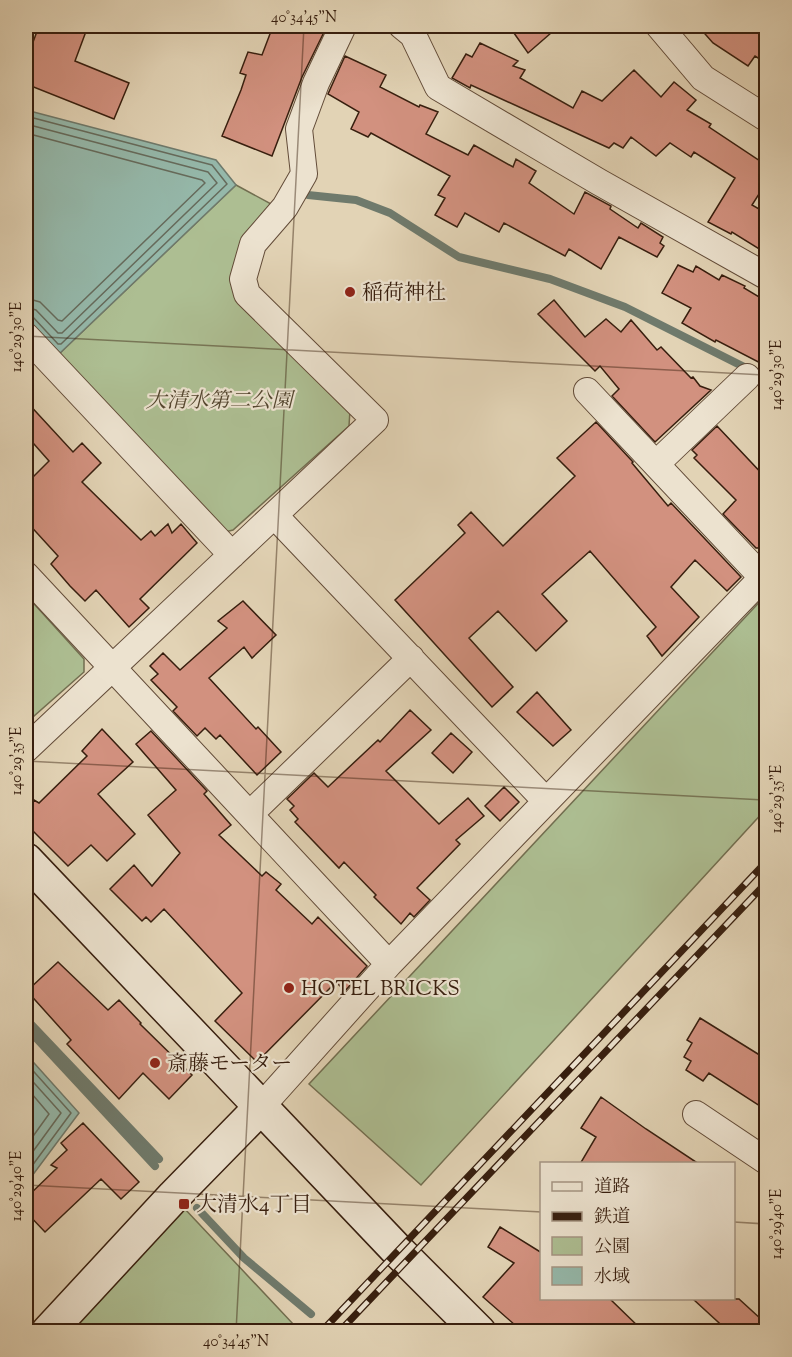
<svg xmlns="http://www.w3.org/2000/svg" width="792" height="1357" viewBox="0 0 792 1357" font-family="'Sorts Mill Goudy','Noto Serif JP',serif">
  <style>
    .green { fill: #adbe92; stroke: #726e50; stroke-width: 1.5 }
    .water { fill: #95b8aa; stroke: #6f7a6c; stroke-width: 1.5 }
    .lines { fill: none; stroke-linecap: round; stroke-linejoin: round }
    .shore { stroke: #666b5c; stroke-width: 1.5 }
    .stream { stroke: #6f7a6c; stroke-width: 8 }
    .building { fill: #d2917f; stroke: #371e0e; stroke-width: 1.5 }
    .street-casing { stroke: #624b38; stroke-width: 28 }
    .secondary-casing { stroke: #371e0e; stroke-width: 36 }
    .street { stroke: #ece2cf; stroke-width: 26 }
    .secondary { stroke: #ece2cf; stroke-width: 33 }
    .rail-casing { stroke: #371e0e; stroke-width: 7 }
    .rail { stroke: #ece2cf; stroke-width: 4.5; stroke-dasharray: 14; stroke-linecap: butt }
    .ticks { fill: none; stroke: #371e0e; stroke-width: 1.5; stroke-opacity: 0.45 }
    .poi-dot { fill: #8f2418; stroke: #ece2cf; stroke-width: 2 }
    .labels { text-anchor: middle; stroke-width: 4.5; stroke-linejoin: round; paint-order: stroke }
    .poi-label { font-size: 21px; fill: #371e0e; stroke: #ece2cf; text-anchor: start }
    .park-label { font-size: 21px; font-style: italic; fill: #54462f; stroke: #ece2cf }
    .neatline { fill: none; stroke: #371e0e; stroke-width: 2 }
    .ticks-label { font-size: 15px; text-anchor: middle; fill: #371e0e }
  </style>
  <rect width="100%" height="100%" fill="#e2d3b5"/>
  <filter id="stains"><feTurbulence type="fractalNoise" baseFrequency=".00333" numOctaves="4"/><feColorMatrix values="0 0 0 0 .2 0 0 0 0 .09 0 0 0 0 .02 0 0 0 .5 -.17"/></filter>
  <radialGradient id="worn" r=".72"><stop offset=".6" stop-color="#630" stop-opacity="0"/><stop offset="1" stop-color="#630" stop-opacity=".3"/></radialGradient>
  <path class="green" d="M236 185 273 205 235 264 350 410 349 426 233 530 225 532 59 354Z
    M26 595 84 659V672L26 723Z
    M766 595V809L421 1185 309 1084Z
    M183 1207 295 1326 291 1332H64Z"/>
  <path class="water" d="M26 110 216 160 236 185 59 354 26 318Z
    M26 1054 79 1113 26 1184Z"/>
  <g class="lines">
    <path class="shore" d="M26 116 212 165 227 184 61 344H58L32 316 26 315
      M26 124 208 172 217 183 62 333H58L36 310 26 307
      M26 133 202 180 205 183 62 321 58 320 40 302 26 298
      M26 1063 71 1113 26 1174
      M26 1074 61 1113 26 1161
      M26 1087 49 1114 26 1146"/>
    <path class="stream" d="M308 195 356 200 390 213 459 257 550 279 625 307 766 378
      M26 1019 159 1159
      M26 1027 155 1166
      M197 1208 244 1258 311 1314"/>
  </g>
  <path class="building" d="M39 26H88L75 61 129 83 114 119 26 84V61Z
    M273 26H327L302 77 272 156 222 136 241 90 246 75 240 73 248 52 262 55Z
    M509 26H559L528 53Z
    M698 26H766V63L755 56 748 66 713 43Z
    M480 43 518 61 513 66 525 70 520 78 573 108 582 91 602 101 634 70 661 97 674 82 696 100 687 110 711 124 709 127 766 165V183L752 205 766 213V253L732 232 731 234 708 222 735 178 694 152 691 157 670 143 656 156 631 137 623 148 614 143 609 148 471 85 470 88 452 78 466 54 472 57Z
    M345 56 386 75 380 87 419 107 420 105 438 112 426 134 468 155 474 145 513 167 516 159 536 171 529 183 574 214 585 192 611 206 610 209 638 228 641 223 663 237 660 243 664 246 657 257 619 237 601 269 569 249 565 256 504 223 499 232 465 213 457 227 435 215 445 198 438 195 450 176 371 133 368 137 351 129 359 112 328 94Z
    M678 265 693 272 696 266 719 280 722 275 745 286 744 288 766 301V366L716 340 715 342 682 323 691 308 662 293Z
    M554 300 585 337 606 319 621 332 631 320 657 350 661 347 691 378 693 377 700 386 711 390 655 442 612 396 619 389 600 366 595 371 538 314Z
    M26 401 73 452 82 443 101 463 82 482 141 540 151 531 155 536 168 524 172 533 181 524 197 543 140 599 149 608 129 627 96 590 85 601 70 586 51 564 58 556 26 521V484L49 461 26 435Z
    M596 422 633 462 632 463 668 506 671 503 741 577 727 591 695 560 671 587 699 617 662 656 647 636 656 627 590 551 542 594 567 621 536 651 498 611 469 638 513 687 492 707 395 600 465 533 458 525 471 512 503 546 575 476 557 458Z
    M717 426 766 478V548H756L723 514 736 500 694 458 697 455 692 450Z
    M243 601 276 635 252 658 244 647 209 678 256 729 258 727 281 752 257 775 220 735 216 739 205 728 197 736 173 711 177 707 151 680 158 674 150 666 163 653 180 670 227 628 218 621Z
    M537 692 571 730 553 746 517 712Z
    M410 710 431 730 386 771 439 824 468 798 484 816 456 840 460 844 417 888 430 900 414 917 410 913 401 924 374 897 376 895 344 862 339 868 295 822 298 819 290 810 294 806 287 799 314 773 328 787 378 740 380 742Z
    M102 729 133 762 98 794 135 834 107 861 91 845 68 866 26 824V809L34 800 39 803 87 756 82 751Z
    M151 731 207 791 204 794 231 825 219 835 262 876 266 872 281 884 276 890 312 924 318 917 367 966 345 991 336 982 257 1062 215 1021 242 993 164 909 151 922 146 917 142 921 110 889 134 865 152 886 180 853 148 815 176 790 136 744Z
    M451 733 472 752 453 773 432 753Z
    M504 787 519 802 500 821 485 806Z
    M58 962 108 1010 119 1000 141 1023 140 1024 192 1075 169 1099 143 1073 119 1099 67 1044 71 1040 27 991Z
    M700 1018 766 1059V1110L709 1073 703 1081 686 1070 691 1061 684 1057 692 1043 687 1040Z
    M601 1097 646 1129 699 1164H580L596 1137 581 1128Z
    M83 1123 139 1182 121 1199 101 1179 45 1232 26 1212V1198L57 1168 51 1165 67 1150 61 1143Z
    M500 1227 542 1253V1299H610L644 1332H523L483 1297 514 1263 488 1247Z
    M693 1299H739L762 1320 751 1332H729Z"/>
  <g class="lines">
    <g class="street-casing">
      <path id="street" d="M402 26 413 35 438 87 599 182 766 276
        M659 26 703 78 766 118
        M26 336 232 555
        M587 391 763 578
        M656 464 747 377
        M275 516 546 801
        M26 575 389 964
        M26 749 375 420 247 294 243 279 253 244 285 207 304 174 299 129 316 83 343 26
        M250 814 411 658
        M260 1108 389 964 766 574
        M696 1114 766 1161"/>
    </g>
    <g class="secondary-casing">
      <path id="secondary" d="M26 860 398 1251 479 1332
        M48 1332 174 1196 260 1108"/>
    </g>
    <use href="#street" class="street"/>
    <use href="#secondary" class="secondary"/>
    <g class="rail-casing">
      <path id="rail" d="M321 1332 766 862
        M339 1332 766 883"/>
    </g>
    <use href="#rail" class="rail"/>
  </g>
  <path class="ticks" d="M26 336 766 375M26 761 766 800M26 1185 542 1212M734 1222 766 1224M236 1332 304 26"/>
  <g class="poi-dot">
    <circle cx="350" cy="292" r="6"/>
    <circle cx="289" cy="988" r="6"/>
    <circle cx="155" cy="1063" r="6"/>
    <rect x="178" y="1198" width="12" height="12" rx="3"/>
  </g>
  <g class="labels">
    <g class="poi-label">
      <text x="362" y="299">稲荷神社</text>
      <text x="301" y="995">HOTEL BRICKS</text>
      <text x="167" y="1070">斎藤モーター</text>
      <text x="196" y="1211">大清水4丁目</text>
    </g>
    <g class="park-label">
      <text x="219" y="407">大清水第二公園</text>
    </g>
  </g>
  <rect width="792" height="1357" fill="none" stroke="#e2d3b5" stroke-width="66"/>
  <rect x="540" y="1162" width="195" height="138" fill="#ece2cf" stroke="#a49482" stroke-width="1.5"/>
  <rect x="552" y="1182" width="30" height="9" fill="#ece2cf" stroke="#a49482" stroke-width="1.5"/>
  <text x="594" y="1192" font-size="18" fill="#371e0e">道路</text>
  <rect x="552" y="1212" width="30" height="9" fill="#371e0e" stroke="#a49482" stroke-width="1.5"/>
  <text x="594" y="1222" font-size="18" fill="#371e0e">鉄道</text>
  <rect x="552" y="1237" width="30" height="18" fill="#adbe92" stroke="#a49482" stroke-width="1.5"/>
  <text x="594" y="1252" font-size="18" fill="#371e0e">公園</text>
  <rect x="552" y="1267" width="30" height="18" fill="#95b8aa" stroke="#a49482" stroke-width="1.5"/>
  <text x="594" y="1282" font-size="18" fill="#371e0e">水域</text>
  <rect x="33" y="33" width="726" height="1291" class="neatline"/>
  <g class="ticks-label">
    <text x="304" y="22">40°34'45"N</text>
    <text transform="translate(16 337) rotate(-90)" y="5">140°29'30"E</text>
    <text transform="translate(776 375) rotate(-90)" y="5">140°29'30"E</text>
    <text transform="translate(16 761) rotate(-90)" y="5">140°29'35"E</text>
    <text transform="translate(776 799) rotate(-90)" y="5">140°29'35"E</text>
    <text transform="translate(16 1186) rotate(-90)" y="5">140°29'40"E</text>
    <text transform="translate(776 1224) rotate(-90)" y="5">140°29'40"E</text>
    <text x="236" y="1346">40°34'45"N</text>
  </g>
  <rect width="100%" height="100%" filter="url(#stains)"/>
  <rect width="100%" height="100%" fill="url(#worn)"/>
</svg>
